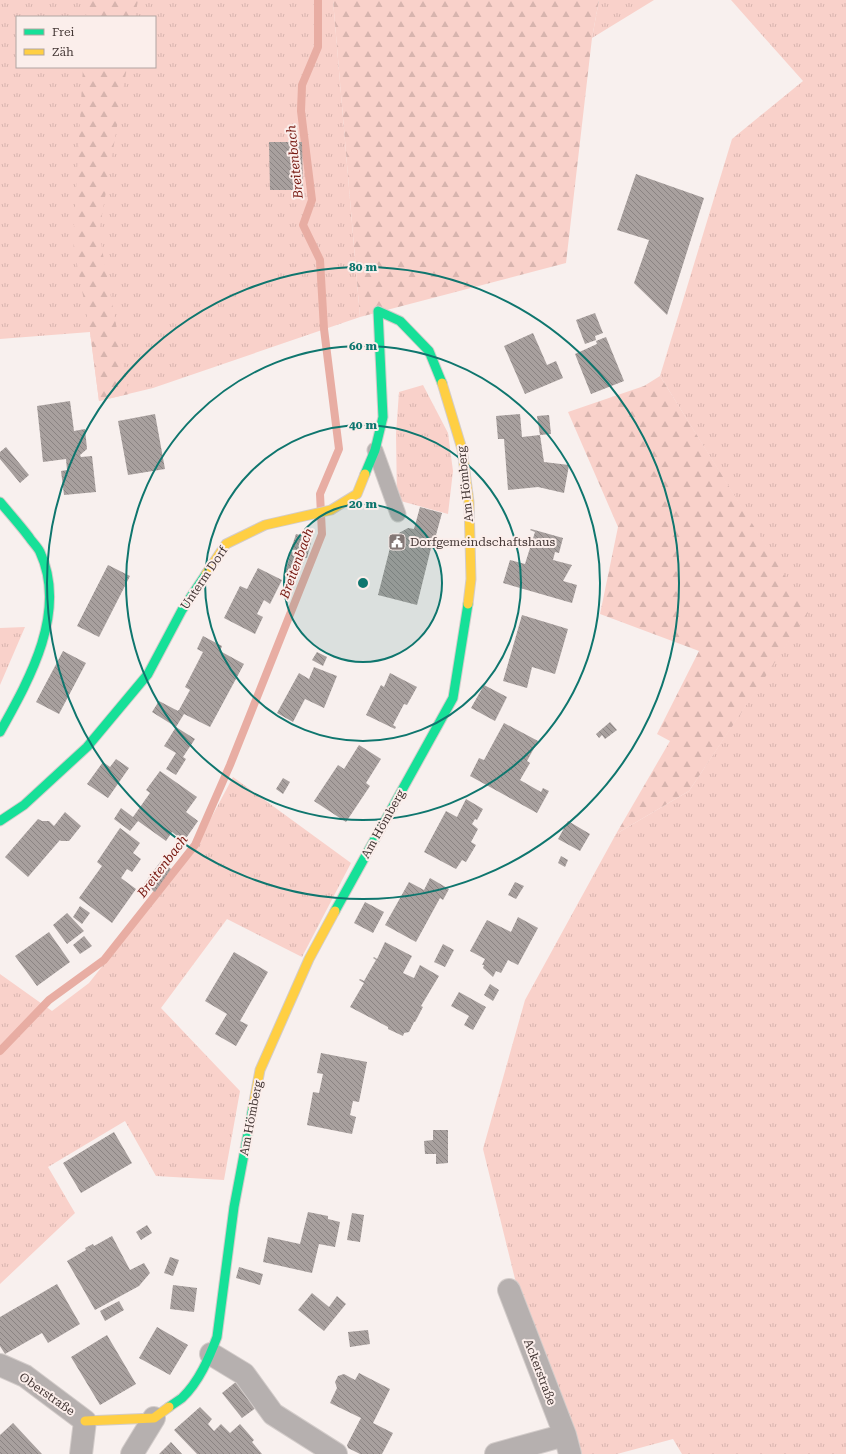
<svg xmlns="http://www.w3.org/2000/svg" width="846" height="1454" viewBox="0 0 846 1454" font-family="'Roboto Serif',serif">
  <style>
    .grass { fill: url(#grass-tufts); fill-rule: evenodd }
    .forest { fill: url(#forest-firs) }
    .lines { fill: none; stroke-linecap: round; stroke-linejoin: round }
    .stream { stroke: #e8ada3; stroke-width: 8 }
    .building { fill: url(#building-back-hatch) }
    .lane-casing { stroke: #d3ccca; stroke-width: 17 }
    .street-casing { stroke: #d3ccca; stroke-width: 24 }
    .fast-casing { stroke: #d3ccca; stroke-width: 11 }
    .slow-casing { stroke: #d3ccca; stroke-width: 11 }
    .lane { stroke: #b6b0af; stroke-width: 15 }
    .street { stroke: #b6b0af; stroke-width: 22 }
    .fast { stroke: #16e098; stroke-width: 9 }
    .slow { stroke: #ffcf43; stroke-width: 9 }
    .ring { fill: none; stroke: #0f766e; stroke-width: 2 }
    .labels { text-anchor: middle; stroke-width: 4; stroke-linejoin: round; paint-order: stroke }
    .street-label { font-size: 12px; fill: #443735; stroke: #fbeeeb }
    .poi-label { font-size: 12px; fill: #443735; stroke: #fbeeeb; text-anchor: start }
    .water-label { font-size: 13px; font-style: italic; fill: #76170f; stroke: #fbeeeb }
    .centre { fill: #0f766e; stroke: #fbeeeb; stroke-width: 2 }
    .ring-label { font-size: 12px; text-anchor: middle; font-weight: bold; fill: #0f766e; stroke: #fbeeeb; stroke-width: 4; stroke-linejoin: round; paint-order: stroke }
  </style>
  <defs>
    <pattern id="grass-tufts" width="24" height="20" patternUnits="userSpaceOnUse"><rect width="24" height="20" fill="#f9d1ca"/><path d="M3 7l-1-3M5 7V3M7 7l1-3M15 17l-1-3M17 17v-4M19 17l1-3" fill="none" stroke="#d7b4ae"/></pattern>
    <pattern id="forest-firs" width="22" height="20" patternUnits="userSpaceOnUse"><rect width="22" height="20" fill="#f9d1ca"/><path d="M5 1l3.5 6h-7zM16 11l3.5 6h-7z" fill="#d7b4ae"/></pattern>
    <pattern id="building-back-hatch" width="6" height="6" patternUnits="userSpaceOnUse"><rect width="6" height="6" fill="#a8a09e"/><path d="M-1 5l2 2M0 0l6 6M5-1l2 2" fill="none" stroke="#8a8382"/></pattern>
  </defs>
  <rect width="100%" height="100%" fill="#f8f0ee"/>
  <path class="grass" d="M0 0H333L360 317 153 388 99 401 90 332 0 339ZM17 17H155V67H17Z
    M599 0H654L592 38Z
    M731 0H846V1454H682L673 1439 617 1454H577L515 1279 483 1149 525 1000 616 834 689 791 807 613 660 376 732 139 803 81Z
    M423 385 448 433 453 471 448 514 397 500 396 434 399 392Z
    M25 627 0 685V628Z
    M233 777 351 863 302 957 227 919 161 1008 240 1091 224 1180 156 1176 125 1121 48 1167 75 1213 0 1284V974L52 1011 89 983 194 850Z"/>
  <path class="forest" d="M87 0H138L135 17H86Z
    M333 0H599L592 38 566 263 360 317Z
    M83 67H127L99 233 129 394 99 401 90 332 73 243Z
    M660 376 808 613 689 791 616 834 670 741 657 734 699 651 600 614 618 527 568 412 644 386Z"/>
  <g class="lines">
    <path class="stream" d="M0 1051 49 1000 104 960 195 845 230 765 322 534 320 494 339 449 324 329 320 260 303 225 312 200 301 111 302 85 318 47V0"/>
  </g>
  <path class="building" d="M269 142H302L303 190H270Z
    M636 174 704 198 667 315 634 283 649 240 617 230Z
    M595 313 603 333 595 336 596 340 585 344 576 320Z
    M533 333 547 365 556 361 563 378 525 394 504 346Z
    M606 337 624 381 591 394 575 354 597 344 596 341Z
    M70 401 74 431 85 429 87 449 80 455 81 457 92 456 96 492 64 495 61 471 67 470 66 459 43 462 37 406Z
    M155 414 165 469 128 475 118 421Z
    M520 414 522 437 540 435 544 462 569 465 564 493 538 487 508 490 504 439H498L496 416Z
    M549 415 551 434 540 435 537 416Z
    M6 447 29 475 20 483 0 459V452Z
    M420 507 442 513 436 535H437L434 549 431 548 417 605 378 595 393 536 398 538 399 533 408 528 414 529Z
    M531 529 563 538 559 553 555 552 553 560 572 565 563 581 577 585 572 603 503 583 510 560 525 564 535 532 530 530Z
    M296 534 312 538 307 558 301 557 296 576 285 573 291 552 294 553V550L291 549Z
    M108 565 130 576 99 637 77 626Z
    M258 568 282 580 270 604 264 600 257 614 263 617 255 634 224 618 240 586 247 589Z
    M522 615 568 629 555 674 532 667 527 688 503 681Z
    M203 636 222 646 220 651 244 664 210 727 184 714 176 727 152 712 159 701 178 711V710H179L190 690 185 687 203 652 197 649Z
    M63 651 86 663 59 714 36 702Z
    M317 652 327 657 323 666 312 660Z
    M314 667 337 676 324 708 305 699 293 722 277 713 299 673 309 679Z
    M390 673 417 687 407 705 404 704 393 725 396 727 395 729 366 715 381 685 384 687Z
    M484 685 507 697 495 721 471 708Z
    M610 722 617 730 605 739 602 735 599 738 596 734Z
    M504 723 538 741 527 761 530 763 520 780 541 792 543 788 549 791 537 813 470 776 479 758 484 760Z
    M176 727 195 739 183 757 186 759 176 775 166 769 176 753 164 746Z
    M359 745 381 759 366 783 370 786 346 822 314 801 338 765 344 769Z
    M116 759 129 768 108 798 87 784 103 762 110 767Z
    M160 771 197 797 186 812 198 821 184 841 172 832 166 841 138 821 130 831 114 819 121 808 133 817 150 793 146 790Z
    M283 778 290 782 283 794 276 789Z
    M466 799 483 809 477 820 475 819 472 824 478 829 471 842 476 845 466 862 462 860 456 869 424 852 446 811 457 817Z
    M65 812 81 826 69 841H61L60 840 28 877 5 857 38 819 42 821H49L54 826Z
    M568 821 590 834 580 851 558 839Z
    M120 828 140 843 133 853 141 859 132 872 127 869 121 878 136 889 112 923 79 898 102 866 97 862Z
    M561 856 568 860 565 867 558 863Z
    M161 861 171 869 155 892 144 884Z
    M430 878 449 889 443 900 440 898 416 942 385 925 409 882 424 890Z
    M515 882 524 886 516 899 508 895Z
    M365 902 384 912 373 933 354 923Z
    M80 906 90 913 82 924 73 917Z
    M67 913 84 931 67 944 53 925Z
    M518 917 538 928 518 965 508 960 501 973 496 971 493 977 483 968 484 965H482L485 959 470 951 487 920 511 932Z
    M49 932 70 962 37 986 15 956Z
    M84 936 92 946 80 954 73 945Z
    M385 942 412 956 403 973 414 978 420 965 439 976 421 1006 423 1007 415 1022H414L409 1032 404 1033 403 1036 388 1029V1027L350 1007 364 983 359 980 360 979 364 981 376 960 373 958 374 957 377 959Z
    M443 944 454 950 445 967 434 962Z
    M234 952 268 972 240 1021 248 1025 236 1046 215 1034 227 1014 205 1001Z
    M490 984 499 990 493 1001 484 995Z
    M459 992 486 1007 473 1030 464 1025 469 1016 451 1006Z
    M321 1053 367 1062 359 1102 353 1101 350 1115 356 1117 352 1134 307 1125 313 1092 319 1093 323 1074 317 1073Z
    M433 1130H448V1163L436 1164V1154H425L424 1141 433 1140Z
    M114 1132 132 1163 81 1193 63 1163Z
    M308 1212 328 1216V1219L340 1222 335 1247 319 1244 312 1273 263 1262 268 1237 300 1244Z
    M352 1213 364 1215 360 1242 347 1240Z
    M147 1225 152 1233 141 1240 136 1232Z
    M112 1236 130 1270 144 1263 150 1273 139 1286 95 1310 67 1261 86 1250 85 1248 93 1244 94 1246Z
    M170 1257 179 1260 173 1276 164 1273Z
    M239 1267 263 1274 260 1285 236 1278Z
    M57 1284 80 1324 48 1343 42 1333 5 1354 0 1346V1317Z
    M173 1285 197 1288 194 1312 170 1309Z
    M312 1293 329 1307 337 1296 346 1304 324 1331 298 1310Z
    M119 1301 124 1310 105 1321 100 1311Z
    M157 1327 188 1345 170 1375 139 1358Z
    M368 1330 370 1344 350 1347 348 1332Z
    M107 1335 136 1384 100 1405 71 1357Z
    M359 1373 390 1389 373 1423 393 1433 382 1454H360L348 1448 347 1445 361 1418 330 1403 337 1388 335 1382 338 1376 344 1374 355 1380Z
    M237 1381 257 1407 242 1418 222 1393Z
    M200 1407 212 1419 208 1424 214 1431 221 1424 230 1433 240 1424 254 1440 252 1442 262 1454H197L174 1430Z
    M13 1423 42 1454H0V1435Z
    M171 1442 182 1454H159Z"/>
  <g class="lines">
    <g class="lane-casing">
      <path id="lane" d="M375 450 398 514"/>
    </g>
    <g class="street-casing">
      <path id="street" d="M509 1290 565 1435 570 1454
        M211 1354 244 1374 273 1414 336 1454
        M0 1365 25 1376 85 1421 81 1454
        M132 1454 154 1418
        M496 1454 565 1435"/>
    </g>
    <g class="fast-casing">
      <path id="fast" d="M365 474 375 450 383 417 378 311 400 321 429 351 442 383
        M0 502C10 514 20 525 29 537 32 542 37 546 40 552 68 612 29 680 0 732
        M0 821 24 805 87 747 148 674 182 610 206 574
        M335 911 453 698 468 604
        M169 1407C173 1404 178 1401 182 1398 199 1382 209 1358 217 1337L234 1207 253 1107"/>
    </g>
    <g class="slow-casing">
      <path id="slow" d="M442 383 462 449 469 502 471 579 468 604
        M206 574 226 544 265 525 331 510 357 494 365 474
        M253 1107 260 1070 309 959 335 911
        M85 1421 154 1418 169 1407"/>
    </g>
    <use href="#lane" class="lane"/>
    <use href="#street" class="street"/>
    <use href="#fast" class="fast"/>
    <use href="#slow" class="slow"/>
  </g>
  <circle cx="363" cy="583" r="79" fill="#0f766e" fill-opacity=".12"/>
  <g class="ring">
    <circle cx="363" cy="583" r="79"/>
    <circle cx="363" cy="583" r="158"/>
    <circle cx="363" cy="583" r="237"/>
    <circle cx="363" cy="583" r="316"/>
  </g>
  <defs>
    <g id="civic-square" transform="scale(0.9)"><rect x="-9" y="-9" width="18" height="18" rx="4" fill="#837876" stroke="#fbeeeb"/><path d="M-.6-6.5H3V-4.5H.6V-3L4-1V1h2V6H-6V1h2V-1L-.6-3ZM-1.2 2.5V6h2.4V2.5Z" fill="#fff"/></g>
  </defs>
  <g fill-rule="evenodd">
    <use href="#civic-square" x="397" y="542"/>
  </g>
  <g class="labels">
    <g class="street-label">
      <text transform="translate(465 484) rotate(-96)" y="4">Am Hömberg</text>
      <text transform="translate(204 578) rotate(-56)" y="4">Unterm Dorf</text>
      <text transform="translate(383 824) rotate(-61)" y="4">Am Hömberg</text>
      <text transform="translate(251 1118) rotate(-79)" y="4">Am Hömberg</text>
      <text transform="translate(540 1372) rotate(69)" y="4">Ackerstraße</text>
      <text transform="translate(47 1394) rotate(35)" y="4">Oberstraße</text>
    </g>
    <g class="poi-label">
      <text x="410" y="546">Dorfgemeindschaftshaus</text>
    </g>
    <g class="water-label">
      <text transform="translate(294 162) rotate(-96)" y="5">Breitenbach</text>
      <text transform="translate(296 563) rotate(-70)" y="5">Breitenbach</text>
      <text transform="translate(162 866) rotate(-53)" y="5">Breitenbach</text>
    </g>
  </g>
  <circle cx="363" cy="583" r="6" class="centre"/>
  <g class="ring-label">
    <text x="363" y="271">80 m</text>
    <text x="363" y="350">60 m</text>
    <text x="363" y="429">40 m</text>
    <text x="363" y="508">20 m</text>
  </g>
  <rect x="16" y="16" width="140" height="52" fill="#fbeeeb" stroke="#b2a5a2"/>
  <rect x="24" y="29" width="20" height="6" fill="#16e098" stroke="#b2a5a2"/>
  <text x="52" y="36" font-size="12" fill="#443735">Frei</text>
  <rect x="24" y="49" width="20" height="6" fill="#ffcf43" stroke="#b2a5a2"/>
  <text x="52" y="56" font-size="12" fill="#443735">Zäh</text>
</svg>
